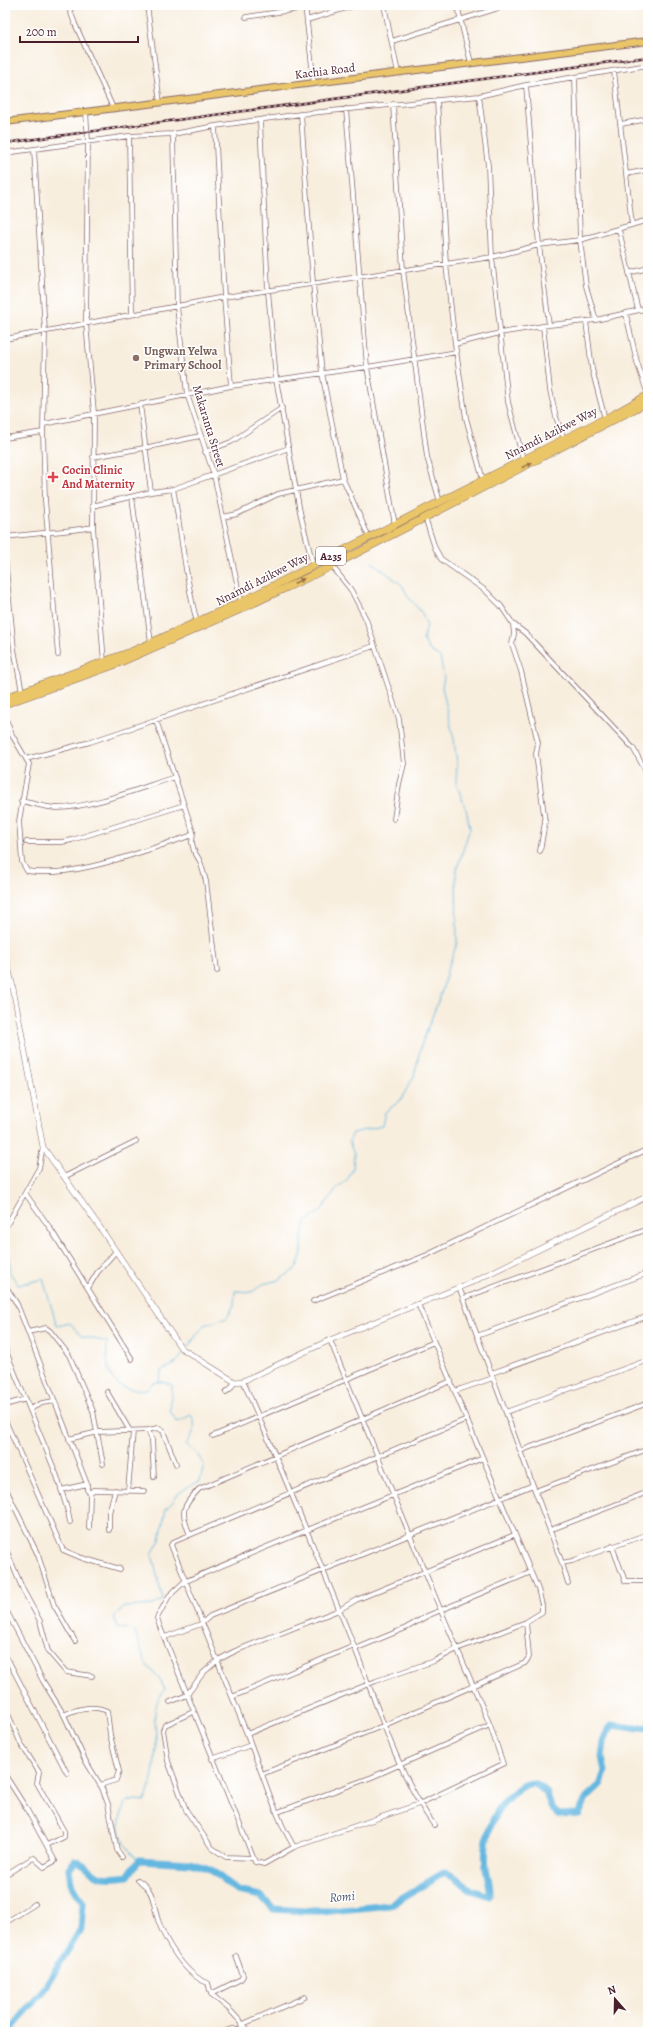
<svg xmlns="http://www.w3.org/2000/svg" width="653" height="2037" viewBox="0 0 653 2037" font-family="Alegreya,serif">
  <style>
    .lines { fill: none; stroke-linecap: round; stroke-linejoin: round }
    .stream { stroke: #64b7e0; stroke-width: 1 }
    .river { stroke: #64b7e0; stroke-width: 7 }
    .minor-casing { stroke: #87676a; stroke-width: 5.5 }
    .tertiary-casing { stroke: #87676a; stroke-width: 6 }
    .primary-casing { stroke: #87676a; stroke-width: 8 }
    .trunk-casing { stroke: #87676a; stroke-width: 8 }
    .minor { stroke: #fff; stroke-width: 4 }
    .tertiary { stroke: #fff; stroke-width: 5 }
    .primary { stroke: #eac669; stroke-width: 6 }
    .trunk { stroke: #eac669; stroke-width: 7 }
    .rail-casing { stroke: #4a1f2b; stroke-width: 2.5 }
    .rail { stroke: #fff; stroke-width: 1; stroke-dasharray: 3; stroke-linecap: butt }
    .oneway { fill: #9a724a }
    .education-dot { fill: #8d6e63; stroke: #fff; stroke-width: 1.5 }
    .health-dot { fill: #e0444e; stroke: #fff; stroke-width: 1.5 }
    .labels { text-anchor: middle; stroke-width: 3; stroke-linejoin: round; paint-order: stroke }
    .shield { fill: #fff; stroke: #80626b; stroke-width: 1 }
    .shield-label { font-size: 11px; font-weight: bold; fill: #4a1f2b }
    .street-label { font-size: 12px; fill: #4a1f2b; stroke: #fff }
    .education-label { font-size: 12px; font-weight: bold; fill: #785e54; stroke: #fff; text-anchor: start }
    .health-label { font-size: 12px; font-weight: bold; fill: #be3a42; stroke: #fff; text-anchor: start }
    .water-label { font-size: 13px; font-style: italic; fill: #545c73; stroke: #fff }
  </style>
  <rect width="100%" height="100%" fill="#fff"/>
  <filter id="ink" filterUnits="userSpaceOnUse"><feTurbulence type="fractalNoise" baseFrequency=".025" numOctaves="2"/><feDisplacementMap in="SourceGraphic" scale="8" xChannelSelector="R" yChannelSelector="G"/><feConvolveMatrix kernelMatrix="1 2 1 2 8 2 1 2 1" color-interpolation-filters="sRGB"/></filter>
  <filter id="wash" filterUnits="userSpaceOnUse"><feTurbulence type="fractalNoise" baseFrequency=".012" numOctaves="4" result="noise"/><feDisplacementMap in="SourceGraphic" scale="16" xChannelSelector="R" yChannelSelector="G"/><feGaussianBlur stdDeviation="0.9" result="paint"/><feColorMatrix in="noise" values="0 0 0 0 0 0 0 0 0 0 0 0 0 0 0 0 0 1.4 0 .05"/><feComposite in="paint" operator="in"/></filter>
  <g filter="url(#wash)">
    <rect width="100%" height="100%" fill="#f8eede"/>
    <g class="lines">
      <path class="stream" d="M5 1250 11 1263 9 1271 18 1285 43 1279 57 1326 70 1323 81 1336 107 1342C106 1373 110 1393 147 1389 155 1379 161 1381 172 1385L170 1411 177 1422 191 1415C198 1426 193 1435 186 1444L196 1453 204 1464 200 1481C193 1485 185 1488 178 1494 172 1500 176 1501 166 1508L160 1540 152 1554 163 1600 153 1605 125 1607 114 1617 117 1627 134 1630 146 1664 158 1677 165 1689C150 1710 156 1716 156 1740 156 1760 153 1782 145 1801L135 1800 126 1803C124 1809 120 1815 120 1821 118 1835 129 1853 139 1860
        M187 1348 204 1325 227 1318 234 1305 235 1291 252 1292 263 1284 279 1280 296 1269 302 1253V1237L306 1222 321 1211 336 1189 348 1179 353 1168 354 1154 349 1142 353 1133 382 1126 385 1112 400 1101 414 1076 421 1046 442 991 447 970 457 944 456 872 470 828 466 809 456 783 457 764 454 739 442 687 444 678 440 657 429 650 423 639 427 626 422 613 409 598 402 585 372 562
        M159 1380 162 1370 175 1364 184 1353"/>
      <path class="river" d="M6 2032 13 2027 41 1993 81 1929 83 1903 71 1883 69 1868 75 1861C89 1865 90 1872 99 1876 108 1879 119 1877 128 1876L139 1860 190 1863 210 1869 237 1891 261 1896 273 1909 304 1911H331L390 1905 445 1872 458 1879 471 1890 490 1896C491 1884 488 1881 486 1869 483 1843 490 1816 508 1798 518 1788 520 1785 534 1783L546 1792 551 1806 558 1815 579 1814 587 1797 601 1784 605 1771 602 1757 605 1736 612 1725 634 1728 648 1726"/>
    </g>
  </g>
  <g filter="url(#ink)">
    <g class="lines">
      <g class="minor-casing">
        <path id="minor" d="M68 5 75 24 113 108
          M147 5 160 103
          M305 5 314 84
          M384 5 398 73
          M457 5 471 63
          M246 17 305 8
          M307 20 356 5
          M392 41 508 5
          M614 71 632 225
          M575 77 580 240 586 286 596 320
          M526 85 539 245 549 325
          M479 96 488 166 492 257 508 402 523 459
          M437 100 446 264 455 344 466 418 483 480
          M393 104 403 270 427 457 440 502
          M346 109 367 367 395 525
          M86 112 88 141 86 323 94 413 93 527 104 662
          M301 114 313 283 322 373 343 479 369 537
          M260 121 268 291 276 379 300 512 313 565
          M621 124 648 119
          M215 126 224 297 231 386
          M173 134 177 307 187 394 214 475 241 602
          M129 136 132 314
          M34 149 45 331 43 432 45 500 58 655
          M5 153 129 136 173 134 215 126 301 114 479 96 526 85 648 65
          M626 174 648 170
          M619 230 638 310
          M629 273 648 268
          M626 314 637 362 648 395
          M586 321 592 369 605 419
          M543 326 550 390 556 417 564 439
          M5 339 224 297 492 257 539 245 580 240 648 220
          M455 344 500 333 549 325 596 320 648 308
          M140 404 151 492
          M44 424 231 386 367 367 457 352
          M5 438 43 432
          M205 452 231 442 282 408
          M93 457 144 448 200 436
          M173 489C182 534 185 579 197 622
          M132 497 151 643
          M92 506 151 492 173 489 289 448
          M223 517 237 514 278 494 343 479
          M425 517 435 548 441 559 486 591 501 606 513 624 525 633 633 748 648 775
          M5 537C34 533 64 532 93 527
          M5 558 14 649 22 692
          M332 566 351 590 366 619 399 719 404 764 399 784 394 819
          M513 624 514 634 512 644 521 671 538 743 536 754 545 822 540 851
          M5 717 12 735 29 764 19 821 22 862 27 871C75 879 144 850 190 836L193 832
          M156 720 193 832 192 843 194 851 200 861 206 881 217 971
          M26 759 90 742 374 646
          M21 801C33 803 46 808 58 808 90 808 143 787 175 777
          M26 842H62L72 840 184 805
          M64 1177 136 1141
          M25 1193 50 1228 132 1359
          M5 1228 39 1168 43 1147
          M5 1285 17 1304 87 1484V1490L90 1493 93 1490 144 1491
          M459 1287 562 1563 568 1583
          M88 1288 97 1273 116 1251
          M464 1298 648 1229
          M313 1301 427 1255 648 1149
          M28 1332 46 1328 50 1331 69 1355 93 1411 103 1464
          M477 1336 648 1273
          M330 1340 441 1611 490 1725 503 1764 419 1804 294 1847 264 1864 255 1862 160 1627 157 1618 169 1596 184 1582C283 1539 384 1499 483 1458
          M5 1349 57 1476 68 1512 70 1522
          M492 1373 648 1316
          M243 1381C282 1469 318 1558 354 1646 377 1704 398 1775 434 1825
          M455 1391 493 1378
          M107 1392 130 1431
          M226 1392 230 1389 235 1382
          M5 1405 26 1399
          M30 1409 42 1403 55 1401
          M506 1412 648 1360
          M5 1420 63 1550 82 1558 120 1569
          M148 1430 158 1428 163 1431 176 1464
          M213 1436 434 1342
          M69 1439 98 1432 148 1430 152 1440 154 1477
          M520 1451 648 1403
          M5 1487 38 1555 54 1605 75 1641
          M61 1490 87 1484
          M128 1491 133 1431
          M535 1491 648 1449
          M5 1510 14 1506
          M89 1528 90 1493
          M109 1530V1513L115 1490
          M550 1530 648 1492
          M190 1535C180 1511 182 1507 199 1489L451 1381
          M612 1546 625 1581H648
          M5 1547 23 1590 40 1621 48 1651 66 1672 92 1676
          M562 1563 572 1561 648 1534
          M5 1608 43 1681 64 1715 85 1760 102 1788 108 1804 117 1850 122 1857
          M165 1637 201 1624 210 1616 533 1485
          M355 1649 406 1628 427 1616 529 1573
          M5 1658 8 1660 67 1773
          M232 1697 354 1646
          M170 1702 187 1695 203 1673 218 1660 235 1651 339 1610 356 1600 514 1535
          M5 1707 21 1744 39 1772 37 1783 64 1831V1837L47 1845
          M193 1712 165 1725 163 1730 168 1761 186 1810 212 1848 226 1857 253 1858
          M64 1715C77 1708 94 1705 107 1711L110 1735 119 1771 116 1780 100 1785
          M247 1734 376 1681 434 1661 457 1649 526 1622 542 1612V1605L538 1589 418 1304
          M212 1759 251 1745
          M262 1774 385 1725 525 1663 529 1657 526 1622
          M5 1775 26 1808 55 1861 44 1867 34 1858 31 1859 5 1875
          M278 1812 372 1777 490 1725
          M294 1847 283 1827 270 1796 247 1734 171 1545 173 1542 467 1419
          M138 1880C156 1892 152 1902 158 1920 165 1941 186 1976 208 1983L211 1994 229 2009 250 2032
          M5 1923 35 1904
          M5 1954 6 1957
          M211 1994 241 1979 243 1976 236 1956
          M241 2025 305 1997
          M222 2032 233 2029H245"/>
      </g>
      <g class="tertiary-casing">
        <path id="tertiary" d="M5 955 12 983 43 1147 101 1229 181 1348 235 1382 243 1381 330 1340 470 1283 648 1196"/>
      </g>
      <g class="primary-casing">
        <path id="primary" d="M5 122 648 41"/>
      </g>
      <g class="trunk-casing">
        <path id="trunk" d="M5 698 133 651 241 602 616 413 648 395
          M5 704 114 665 241 609 332 566 648 402"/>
      </g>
      <use href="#minor" class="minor"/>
      <use href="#tertiary" class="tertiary"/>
      <use href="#primary" class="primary"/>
      <use href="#trunk" class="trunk"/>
      <g class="rail-casing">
        <path id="rail" d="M5 143 648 57"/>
      </g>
      <use href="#rail" class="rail"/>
    </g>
    <defs><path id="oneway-solid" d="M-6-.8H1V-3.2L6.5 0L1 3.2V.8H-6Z"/></defs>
    <g class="oneway">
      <use href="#oneway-solid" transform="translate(527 465) rotate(-27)"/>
      <use href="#oneway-solid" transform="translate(299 581) rotate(-25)"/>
    </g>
  </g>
  <circle class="education-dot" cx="136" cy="358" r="4"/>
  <path class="health-dot" d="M51 471h4v4h4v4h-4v4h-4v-4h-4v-4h4z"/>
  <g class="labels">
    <rect class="shield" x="316" y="547" width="30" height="18" rx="3"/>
    <g class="shield-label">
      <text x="331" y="560">A235</text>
    </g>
    <g class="street-label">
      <text transform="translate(325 71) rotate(-7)" y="4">Kachia Road</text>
      <text transform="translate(209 426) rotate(73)" y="4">Makaranta Street</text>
      <text transform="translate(551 433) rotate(-27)" y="4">Nnamdi Azikwe Way</text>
      <text transform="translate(262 579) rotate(-27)" y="4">Nnamdi Azikwe Way</text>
    </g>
    <g class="education-label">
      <text x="144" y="355">Ungwan Yelwa<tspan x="144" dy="14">Primary School</tspan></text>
    </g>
    <g class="health-label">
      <text x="62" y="474">Cocin Clinic<tspan x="62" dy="14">And Maternity</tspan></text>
    </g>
    <g class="water-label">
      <text transform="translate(342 1896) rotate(-4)" y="5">Romi</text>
    </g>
  </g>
  <rect width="653" height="2037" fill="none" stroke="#fff" stroke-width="20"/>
  <g transform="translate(615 1999) rotate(340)" stroke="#ffffff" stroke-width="3" paint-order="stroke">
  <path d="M0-3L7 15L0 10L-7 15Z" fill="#4a1f2b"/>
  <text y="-6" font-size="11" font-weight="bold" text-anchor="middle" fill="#4a1f2b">N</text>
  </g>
  <path d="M20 36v6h118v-6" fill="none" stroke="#4a1f2b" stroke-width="2"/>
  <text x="26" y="36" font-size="12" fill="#4a1f2b" stroke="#ffffff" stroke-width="3" paint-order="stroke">200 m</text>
</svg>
